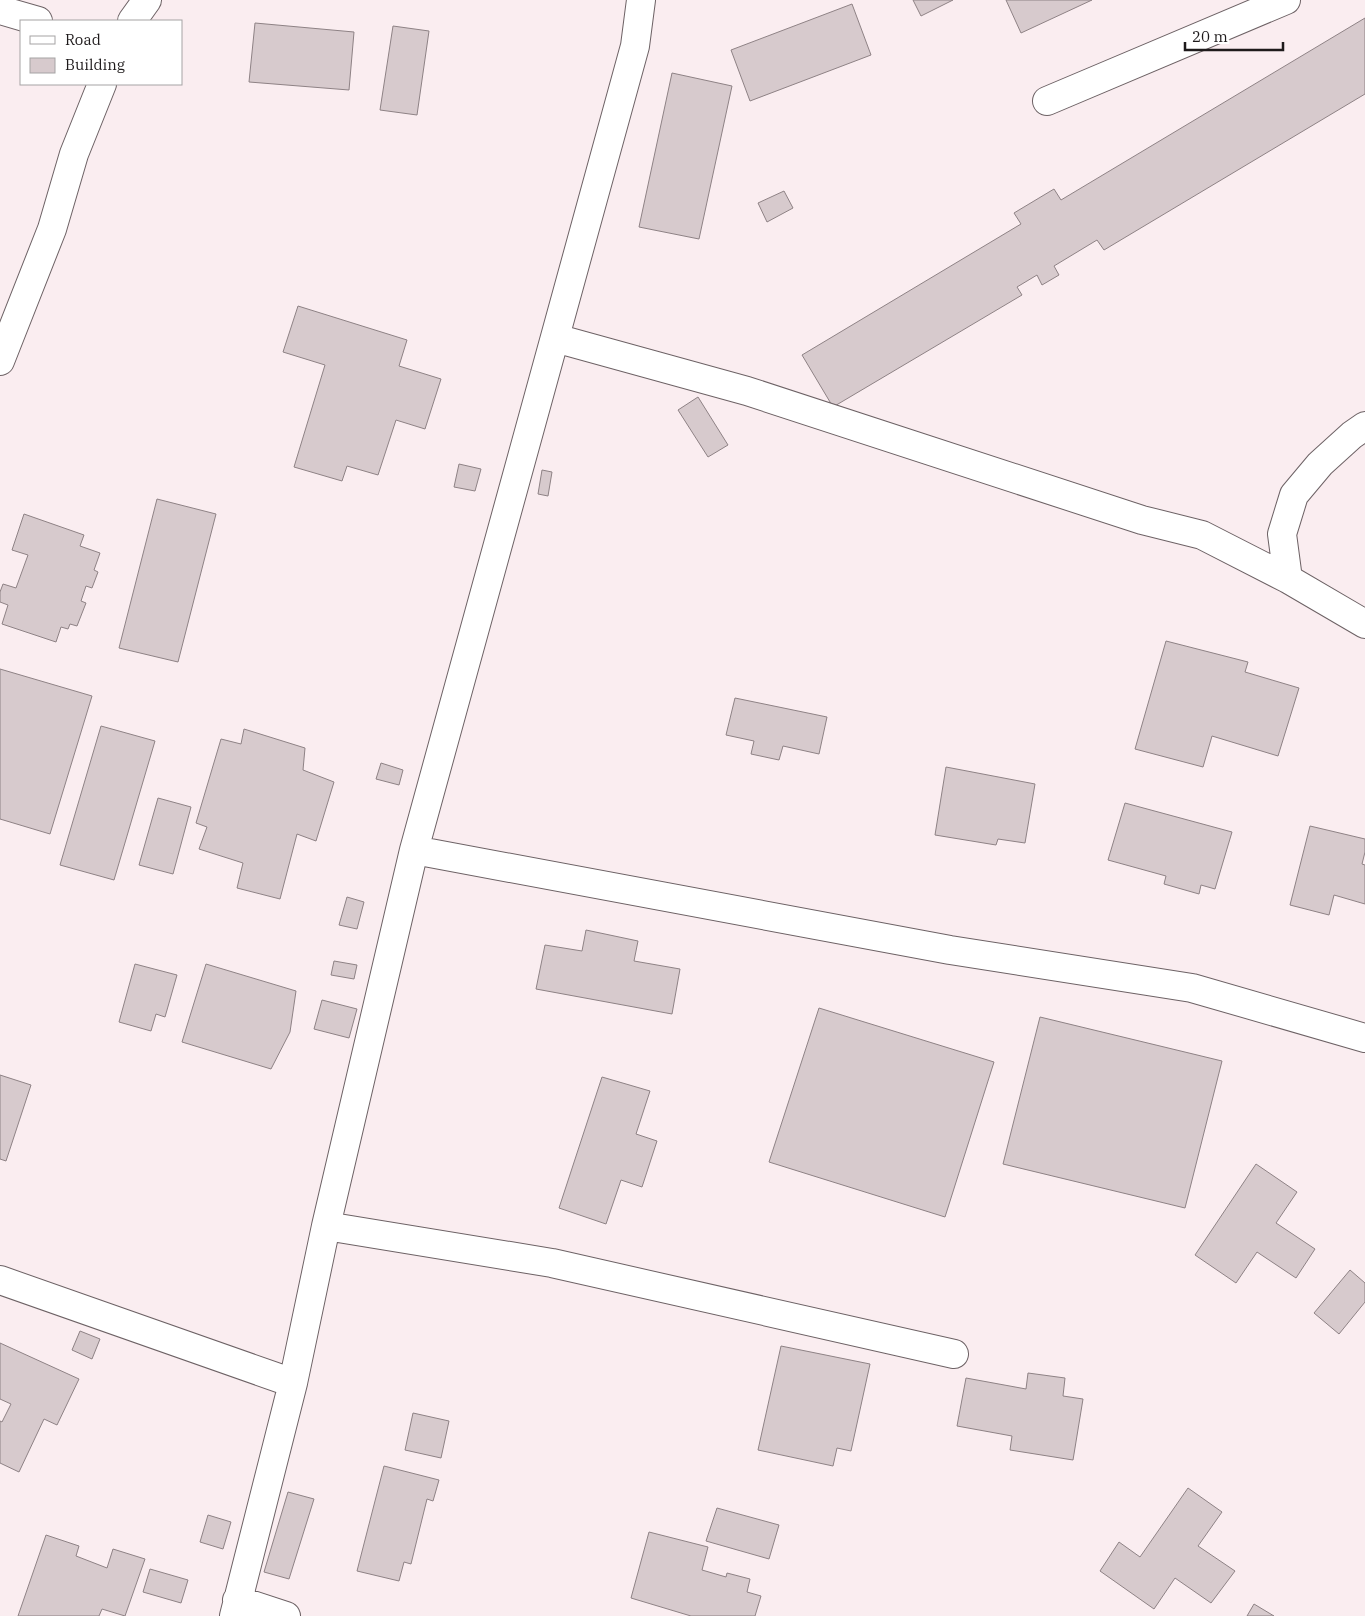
<svg xmlns="http://www.w3.org/2000/svg" width="1365" height="1616" viewBox="0 0 1365 1616" font-family="'IBM Plex Serif',serif">
  <style>
    .building { fill: #d7cacd; stroke: #8e8285 }
    .lines { fill: none; stroke-linecap: round; stroke-linejoin: round }
    .minor-casing { stroke: #6d6265; stroke-width: 30 }
    .minor { stroke: #fff; stroke-width: 28 }
  </style>
  <rect width="100%" height="100%" fill="#faedf0"/>
  <path class="building" d="M913 0H953L921 16Z
    M1006 0H1092L1021 33Z
    M852 4 871 55 750 101 731 50Z
    M1365 18V94L1104 250 1097 240 1054 266 1059 275 1042 285 1037 275 1017 287 1022 295 833 407 802 355 1021 224 1014 213 1054 189 1061 200Z
    M255 23 354 32 349 90 249 82Z
    M393 26 429 31 417 115 380 110Z
    M672 73 732 86 699 239 639 227Z
    M784 191 793 208 767 222 758 203Z
    M298 306 407 340 399 366 441 379 425 429 396 420 378 475 347 466 342 481 294 467 325 365 283 352Z
    M698 397 728 445 708 457 678 410Z
    M459 464 481 469 475 491 454 487Z
    M542 470 552 472 548 496 538 494Z
    M157 499 216 514 178 662 119 648Z
    M24 514 84 535 80 546 100 553 94 570 98 572 92 588 86 586 81 601 86 603 77 626 70 624 68 629 61 627 56 642 2 624 8 605 0 602V592L3 584 16 588 28 555 12 550Z
    M1166 641 1248 662 1245 672 1299 688 1278 756 1212 736 1203 767 1135 749Z
    M0 669 92 696 50 834 0 819Z
    M735 698 827 717 819 754 783 746 779 760 751 754 754 741 726 735Z
    M101 726 155 741 114 880 60 865Z
    M244 729 305 748 303 770 334 782 316 841 297 834 280 899 237 888 243 863 199 849 207 827 196 823 221 739 241 744Z
    M381 763 403 770 399 785 376 779Z
    M946 767 1035 784 1025 843 998 839 996 845 935 835Z
    M158 798 191 807 173 874 139 865Z
    M1125 803 1232 832 1215 889 1201 885 1199 894 1164 884 1166 876 1108 860Z
    M1310 826 1365 839V852L1362 864 1365 865V904L1334 895 1329 915 1290 905Z
    M347 897 364 902 357 929 339 925Z
    M586 930 638 941 634 961 680 969 672 1014 536 989 545 945 582 951Z
    M334 961 357 965 354 979 331 975Z
    M135 964 177 975 165 1017 156 1014 151 1031 119 1022Z
    M206 964 296 991 290 1032 271 1069 182 1042Z
    M322 1000 357 1009 349 1038 314 1029Z
    M819 1008 994 1062 945 1217 769 1162Z
    M1040 1017 1222 1061 1185 1208 1003 1164Z
    M0 1075 31 1085 6 1161 0 1159Z
    M602 1077 650 1091 636 1134 657 1141 642 1187 621 1180 606 1224 559 1208Z
    M1256 1164 1297 1192 1276 1223 1315 1249 1296 1278 1257 1252 1236 1283 1195 1255Z
    M1350 1270 1365 1283V1302L1339 1334 1314 1313Z
    M80 1331 100 1339 92 1359 72 1350Z
    M0 1343 79 1379 57 1425 44 1419 19 1472 0 1463V1421L2 1422 11 1404 0 1399Z
    M781 1346 870 1364 851 1451 837 1448 833 1466 758 1450Z
    M1028 1373 1065 1378 1063 1396 1083 1399 1073 1460 1010 1450 1012 1436 957 1426 966 1378 1026 1389Z
    M413 1413 449 1421 441 1458 405 1450Z
    M384 1466 439 1480 433 1501 427 1499 411 1564 404 1562 399 1581 357 1571Z
    M1188 1488 1222 1512 1198 1546 1235 1571 1211 1603 1175 1578 1154 1609 1100 1571 1119 1542 1140 1557Z
    M288 1492 314 1499 289 1579 264 1572Z
    M717 1508 779 1525 769 1559 706 1541Z
    M208 1515 231 1522 223 1549 200 1542Z
    M649 1532 708 1547 702 1570 726 1577 727 1573 750 1579 747 1592 761 1596 755 1616H691L631 1598Z
    M46 1535 79 1546 76 1556 107 1568 113 1549 145 1559 125 1616 102 1609 99 1616H18Z
    M150 1569 188 1580 181 1603 143 1592Z
    M1254 1604 1274 1616H1247Z"/>
  <g class="lines">
    <g class="minor-casing">
      <path id="minor" d="M0 10 38 21
        M132 21 147 0
        M1047 101 1286 0
        M555 338 747 391 1142 520 1202 535 1288 579 1365 624
        M0 361 52 229 74 154 102 84
        M1288 579 1282 534 1294 495 1320 464 1352 435 1365 426
        M414 850 950 950 1192 988 1365 1038
        M326 1226 552 1263 954 1354
        M0 1280 293 1383
        M237 1600 286 1616
        M234 1616 293 1383 326 1226 414 850 635 46 641 0"/>
    </g>
    <use href="#minor" class="minor"/>
  </g>
  <rect x="20" y="20" width="162" height="65" fill="#ffffff" stroke="#a5a3a4"/>
  <rect x="30" y="36" width="25" height="8" fill="#ffffff" stroke="#a5a3a4"/>
  <text x="65" y="45" font-size="15" fill="#1e1a1b">Road</text>
  <rect x="30" y="58" width="25" height="15" fill="#d7cacd" stroke="#a5a3a4"/>
  <text x="65" y="70" font-size="15" fill="#1e1a1b">Building</text>
  <path d="M1185 42v8h98v-8" fill="none" stroke="#1e1a1b" stroke-width="2.5"/>
  <text x="1192" y="42" font-size="15" fill="#1e1a1b" stroke="#ffffff" stroke-width="4" paint-order="stroke">20 m</text>
</svg>
